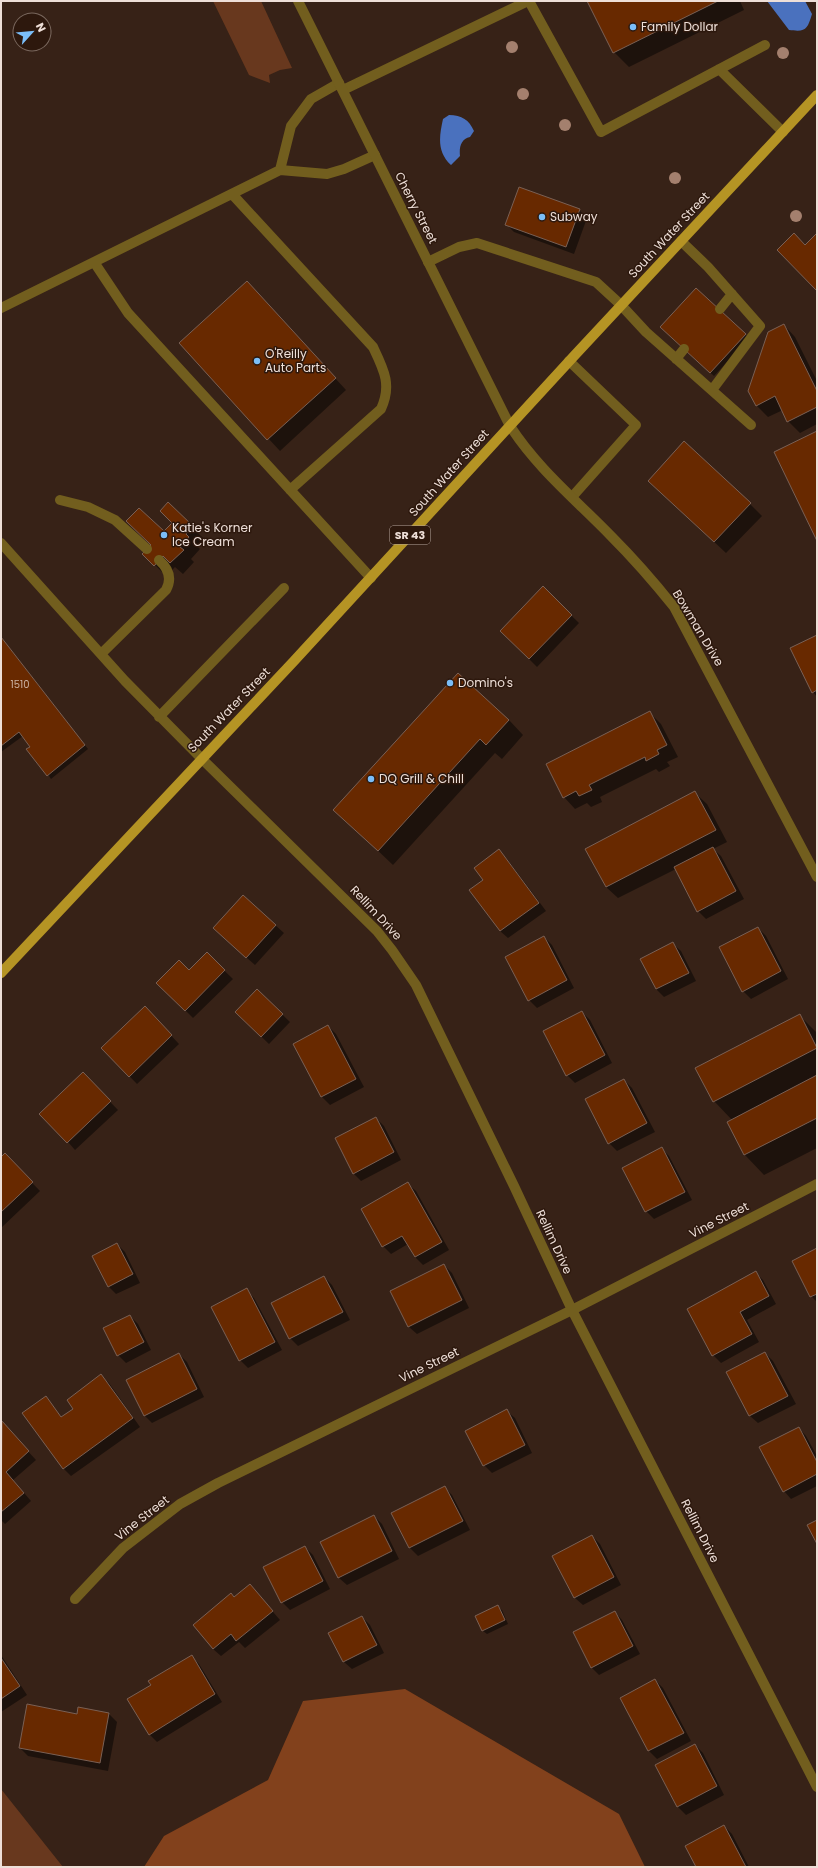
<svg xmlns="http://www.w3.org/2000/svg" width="818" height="1868" viewBox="0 0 818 1868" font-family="Poppins,sans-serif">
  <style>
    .green { fill: #68381e }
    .forest { fill: #82411c }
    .water { fill: #4a71be }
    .shadow { fill: #0007 }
    .building { fill: #682900; stroke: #7a6054 }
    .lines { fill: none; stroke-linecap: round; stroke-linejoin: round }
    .service { stroke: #725e1e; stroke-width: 10 }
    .minor { stroke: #725e1e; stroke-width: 10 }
    .tertiary { stroke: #725e1e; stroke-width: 10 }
    .primary { stroke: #b59424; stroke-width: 10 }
    .tree { fill: #a4806e }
    .poi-dot { fill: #7bbef8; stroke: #2d180d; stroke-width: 1.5 }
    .labels { text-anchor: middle; stroke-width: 3; stroke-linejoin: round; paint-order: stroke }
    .number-label { font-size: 10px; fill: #ccb2a2 }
    .shield { fill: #2d180d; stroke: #b4a39b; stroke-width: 1 }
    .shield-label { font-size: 11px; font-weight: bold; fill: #eedfd8 }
    .poi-label { font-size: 12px; fill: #eedfd8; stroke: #2d180d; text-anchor: start }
    .street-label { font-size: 12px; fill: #eedfd8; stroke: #2d180d }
  </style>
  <rect width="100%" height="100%" fill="#372217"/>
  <path class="green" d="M213 1H261L292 68 280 70 269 75 270 83 249 75Z
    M1 1789 63 1867H1Z"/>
  <path class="forest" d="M405 1689 619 1814 645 1867H144L164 1836 268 1780 303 1701Z"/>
  <path class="water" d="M767 1H805L812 14C807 30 806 32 789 30Z
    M449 115C462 115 469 120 474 131L470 137C461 139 459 147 460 156L451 165C437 152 439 137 443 119Z"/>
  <path class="shadow" d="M588 1H740L744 10 629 67 614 52Z
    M579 210 587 218 574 254 514 232 506 224Z
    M696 289 749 338 714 376 665 331Z
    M258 294 346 390 280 451 180 343Z
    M784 325 795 337 817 381V424L800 433 788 421 783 410 768 417 756 405Z
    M661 492 750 504 762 516 726 553Z
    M168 504 204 539 197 546 200 549 191 559 194 562 183 574 175 567 166 576 144 554 173 523Z
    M543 588 579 623 537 667 501 631Z
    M817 636V697L813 692Z
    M1 637 88 749 51 779 23 736 1 752Z
    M649 712 661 724 678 757 667 762 670 766 659 772 656 769 600 797 602 802 591 807 587 803 575 809 564 797Z
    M509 720 523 735 502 759 495 753 393 865 335 810Z
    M695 793 707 804 727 842 713 849 721 856 744 899 706 919 698 911 676 869 618 898 606 887 587 849Z
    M499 851 507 859 546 911 508 938 500 931 484 880Z
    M243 896 284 933 255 965 222 936Z
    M758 928 766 936 788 979 751 999 743 991Z
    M544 937 552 945 574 988 537 1008 529 1000Z
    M673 944 681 951 696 981 664 997 656 989 642 959Z
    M207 954 233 979 193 1018 158 983 189 972Z
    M257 990 290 1022 269 1044 236 1012Z
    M582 1012 590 1020 612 1063 575 1083 567 1075Z
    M152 1015 179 1044 137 1084 102 1048Z
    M800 1016 817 1033V1148L764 1175 745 1155 728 1122 732 1120 714 1101Z
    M328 1026 336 1034 364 1087 330 1105 322 1097 294 1044Z
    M83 1074 118 1110 75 1150 68 1142Z
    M624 1080 632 1088 655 1132 617 1151 609 1143Z
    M376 1118 384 1126 401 1160 361 1181 353 1173Z
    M661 1148 669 1156 692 1200 654 1219 646 1211Z
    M5 1155 40 1191 1 1228V1158Z
    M408 1184 416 1191 449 1250 423 1265 415 1257 408 1244 391 1254 383 1246 362 1210Z
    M117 1244 125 1252 140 1283 116 1294 108 1286Z
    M817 1249V1302L811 1296Z
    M444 1265 452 1273 469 1308 417 1334 409 1327 392 1292Z
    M756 1273 763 1280 776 1304 747 1320 759 1342 721 1363 713 1355Z
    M324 1277 332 1285 350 1320 298 1346 290 1338Z
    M246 1290 254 1298 282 1350 248 1368 240 1360Z
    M130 1316 138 1324 151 1350 126 1363 118 1355Z
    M765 1353 773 1361 796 1404 758 1423 750 1416 727 1372Z
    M179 1354 187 1362 204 1397 152 1423 144 1415Z
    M101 1376 109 1383 140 1427 71 1476 64 1469 45 1397 62 1418 75 1409Z
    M507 1411 515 1418 532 1453 492 1473 484 1465Z
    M2 1423 36 1460 13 1480 31 1501 5 1524 1 1520Z
    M799 1428 806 1436 817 1456V1486L791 1499 784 1491Z
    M444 1487 452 1495 470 1530 418 1556 410 1548 392 1513Z
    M374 1516 382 1524 399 1559 347 1585 339 1578 322 1542Z
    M592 1536 600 1544 621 1585 583 1605 575 1598 553 1556Z
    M305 1547 313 1555 330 1589 290 1610 282 1602Z
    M250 1585 280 1620 245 1648 239 1642 221 1656 213 1649 234 1598Z
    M498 1607 502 1610 508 1624 487 1634 483 1631 477 1617Z
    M615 1612 622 1620 640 1654 599 1675 591 1667Z
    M362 1617 370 1625 384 1653 352 1669 344 1662Z
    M1 1655 27 1695 1 1712Z
    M191 1656 199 1664 222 1702 157 1742 149 1734 152 1685Z
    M655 1680 663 1688 691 1741 657 1759 649 1751 621 1698Z
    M79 1709 109 1714 117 1722 108 1771 28 1756 20 1748 78 1715Z
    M695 1745 703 1753 724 1795 686 1815 678 1807 656 1766Z
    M724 1826 732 1834 749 1867H697Z"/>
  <path class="building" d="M587 1H718L613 53Z
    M519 187 580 209 566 247 505 225Z
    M794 233 805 245 817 233V291L777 250Z
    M247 281 336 378 267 440 179 343Z
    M696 288 746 334 710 373 660 327Z
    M784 324 817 391V407L787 422 775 396 756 406 748 391 768 332Z
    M817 431V541L774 452Z
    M684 441 751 503 714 542 648 481Z
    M168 502 193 526 186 534 189 537 180 547 184 550 170 563 163 556 154 566 142 554 151 545 126 521 139 508 164 531 172 523 160 511Z
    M543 586 572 615 529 659 500 631Z
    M817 635V690L812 693 790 648Z
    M1 637 85 745 47 776 26 749 30 747 19 732 1 746Z
    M458 673 509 720 486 745 480 739 378 851 333 810Z
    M650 711 667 745 657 750 659 754 646 761 645 757 589 785 592 790 579 796 576 791 563 798 546 764Z
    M695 791 716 830 606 887 585 849Z
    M713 847 736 891 697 912 674 867Z
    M499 849 539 903 500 931 469 890 483 880 474 868Z
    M243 895 276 925 246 958 213 928Z
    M758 927 781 971 742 992 719 947Z
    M544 936 567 980 528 1001 505 957Z
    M673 942 689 973 656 989 640 959Z
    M207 952 225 970 185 1011 156 983 179 960 189 970Z
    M257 989 283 1014 261 1037 235 1012Z
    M145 1006 172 1035 129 1077 101 1048Z
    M582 1011 605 1055 566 1076 543 1031Z
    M800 1014 817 1048 713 1102 695 1068Z
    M328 1025 356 1079 321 1097 293 1044Z
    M83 1072 111 1101 67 1143 39 1114Z
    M817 1075V1118L744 1155 727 1122Z
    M624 1079 647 1123 608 1144 585 1099Z
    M376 1117 394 1152 353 1174 335 1138Z
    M662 1147 685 1192 645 1212 622 1168Z
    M5 1153 33 1182 1 1212V1157Z
    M408 1182 442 1242 415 1257 402 1236 382 1247 361 1209Z
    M117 1243 133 1274 108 1287 92 1256Z
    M817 1248V1294L810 1297 792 1261Z
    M444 1264 462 1300 408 1327 390 1291Z
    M756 1271 769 1296 740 1312 752 1334 712 1356 687 1309Z
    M324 1276 343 1312 289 1339 271 1303Z
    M247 1288 275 1342 239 1361 211 1307Z
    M130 1315 144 1342 117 1356 103 1328Z
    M765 1352 788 1396 749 1416 726 1372Z
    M179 1353 197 1389 144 1416 126 1380Z
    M101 1374 133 1418 63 1469 22 1413 46 1396 61 1417 73 1409 67 1400Z
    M507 1409 525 1445 483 1466 465 1431Z
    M2 1421 29 1451 6 1472 24 1493 1 1512Z
    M799 1427 817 1462V1474L783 1492 759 1447Z
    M445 1486 463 1521 409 1548 391 1513Z
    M374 1515 392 1551 338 1578 320 1542Z
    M817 1520V1544L807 1525Z
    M592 1535 614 1577 574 1598 552 1556Z
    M305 1546 323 1581 281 1603 263 1567Z
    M250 1584 273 1611 236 1641 231 1634 213 1649 193 1625 231 1593 234 1597Z
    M498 1605 505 1620 482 1631 475 1616Z
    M615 1611 633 1646 591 1668 573 1632Z
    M362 1616 377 1645 343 1662 328 1633Z
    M192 1655 215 1694 149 1735 127 1699 151 1685 148 1681Z
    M1 1658 20 1686 1 1699Z
    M655 1679 684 1733 648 1751 620 1698Z
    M27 1704 77 1714 78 1707 109 1713 100 1763 19 1748Z
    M695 1744 717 1786 677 1807 655 1765Z
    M724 1825 746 1867H696L685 1846Z"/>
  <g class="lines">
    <path class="service" d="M529 1 601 132 765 45
      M719 69 783 132
      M343 90 528 1
      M280 170 291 126 311 99 339 83
      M232 194 373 347C384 370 392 385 381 409L290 490
      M681 241 708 267 760 326 712 390
      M94 262 128 313 371 578
      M428 262 459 247 477 243 596 282 621 305 646 332 751 425
      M1 308 280 170 327 174 344 169 375 155
      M720 309 732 294
      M676 359 684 349
      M569 361 636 425 572 497
      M60 500 88 507 115 520 147 549
      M1 543 125 681 201 758
      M101 654 166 590C172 579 169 569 159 560
      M159 717 284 588"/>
    <path class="minor" d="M510 426C537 468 576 500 611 536 634 559 654 582 674 607L817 877
      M201 758 377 931 392 950 416 985 514 1186 572 1310 817 1787
      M75 1599 123 1548 180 1504 218 1483 572 1310 817 1184"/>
    <path class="tertiary" d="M298 1 510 426"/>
    <path class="primary" d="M1 973 294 661 574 356 817 95"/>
  </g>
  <g class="tree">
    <circle cx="512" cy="47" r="6"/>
    <circle cx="783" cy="53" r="6"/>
    <circle cx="523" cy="94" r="6"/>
    <circle cx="565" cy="125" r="6"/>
    <circle cx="675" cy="178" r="6"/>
    <circle cx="796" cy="216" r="6"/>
  </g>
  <g class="poi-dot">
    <circle cx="633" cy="27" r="4"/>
    <circle cx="542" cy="217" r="4"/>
    <circle cx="257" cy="361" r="4"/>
    <circle cx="164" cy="535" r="4"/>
    <circle cx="450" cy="683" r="4"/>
    <circle cx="371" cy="779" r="4"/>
  </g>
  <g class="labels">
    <g class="number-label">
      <text x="20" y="688">1510</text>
    </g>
    <rect class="shield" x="390" y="526" width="40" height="18" rx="3"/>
    <g class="shield-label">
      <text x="410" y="539">SR 43</text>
    </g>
    <g class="poi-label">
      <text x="641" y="31">Family Dollar</text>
      <text x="550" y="221">Subway</text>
      <text x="265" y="358">O'Reilly<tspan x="265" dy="14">Auto Parts</tspan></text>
      <text x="172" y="532">Katie's Korner<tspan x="172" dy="14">Ice Cream</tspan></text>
      <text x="458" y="687">Domino's</text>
      <text x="379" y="783">DQ Grill &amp; Chill</text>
    </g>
    <g class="street-label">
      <text transform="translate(416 208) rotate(63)" y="4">Cherry Street</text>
      <text transform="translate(669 235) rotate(-47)" y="4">South Water Street</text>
      <text transform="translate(449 473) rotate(-48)" y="4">South Water Street</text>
      <text transform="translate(698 628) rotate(59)" y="4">Bowman Drive</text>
      <text transform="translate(229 710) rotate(-46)" y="4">South Water Street</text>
      <text transform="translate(376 913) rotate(47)" y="4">Rellim Drive</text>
      <text transform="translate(719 1220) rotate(-27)" y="4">Vine Street</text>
      <text transform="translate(554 1242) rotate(65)" y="4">Rellim Drive</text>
      <text transform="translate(429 1365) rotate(-26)" y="4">Vine Street</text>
      <text transform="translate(142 1518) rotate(-38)" y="4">Vine Street</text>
      <text transform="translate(700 1531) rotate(63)" y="4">Rellim Drive</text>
    </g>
  </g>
  <rect width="818" height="1868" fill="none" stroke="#eedfd8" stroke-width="4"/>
  <g transform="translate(32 32) rotate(63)"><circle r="19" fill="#2d180d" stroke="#7a685e"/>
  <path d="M0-3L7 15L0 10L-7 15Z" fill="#7bbef8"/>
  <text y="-6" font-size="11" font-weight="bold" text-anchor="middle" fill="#eedfd8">N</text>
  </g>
</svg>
